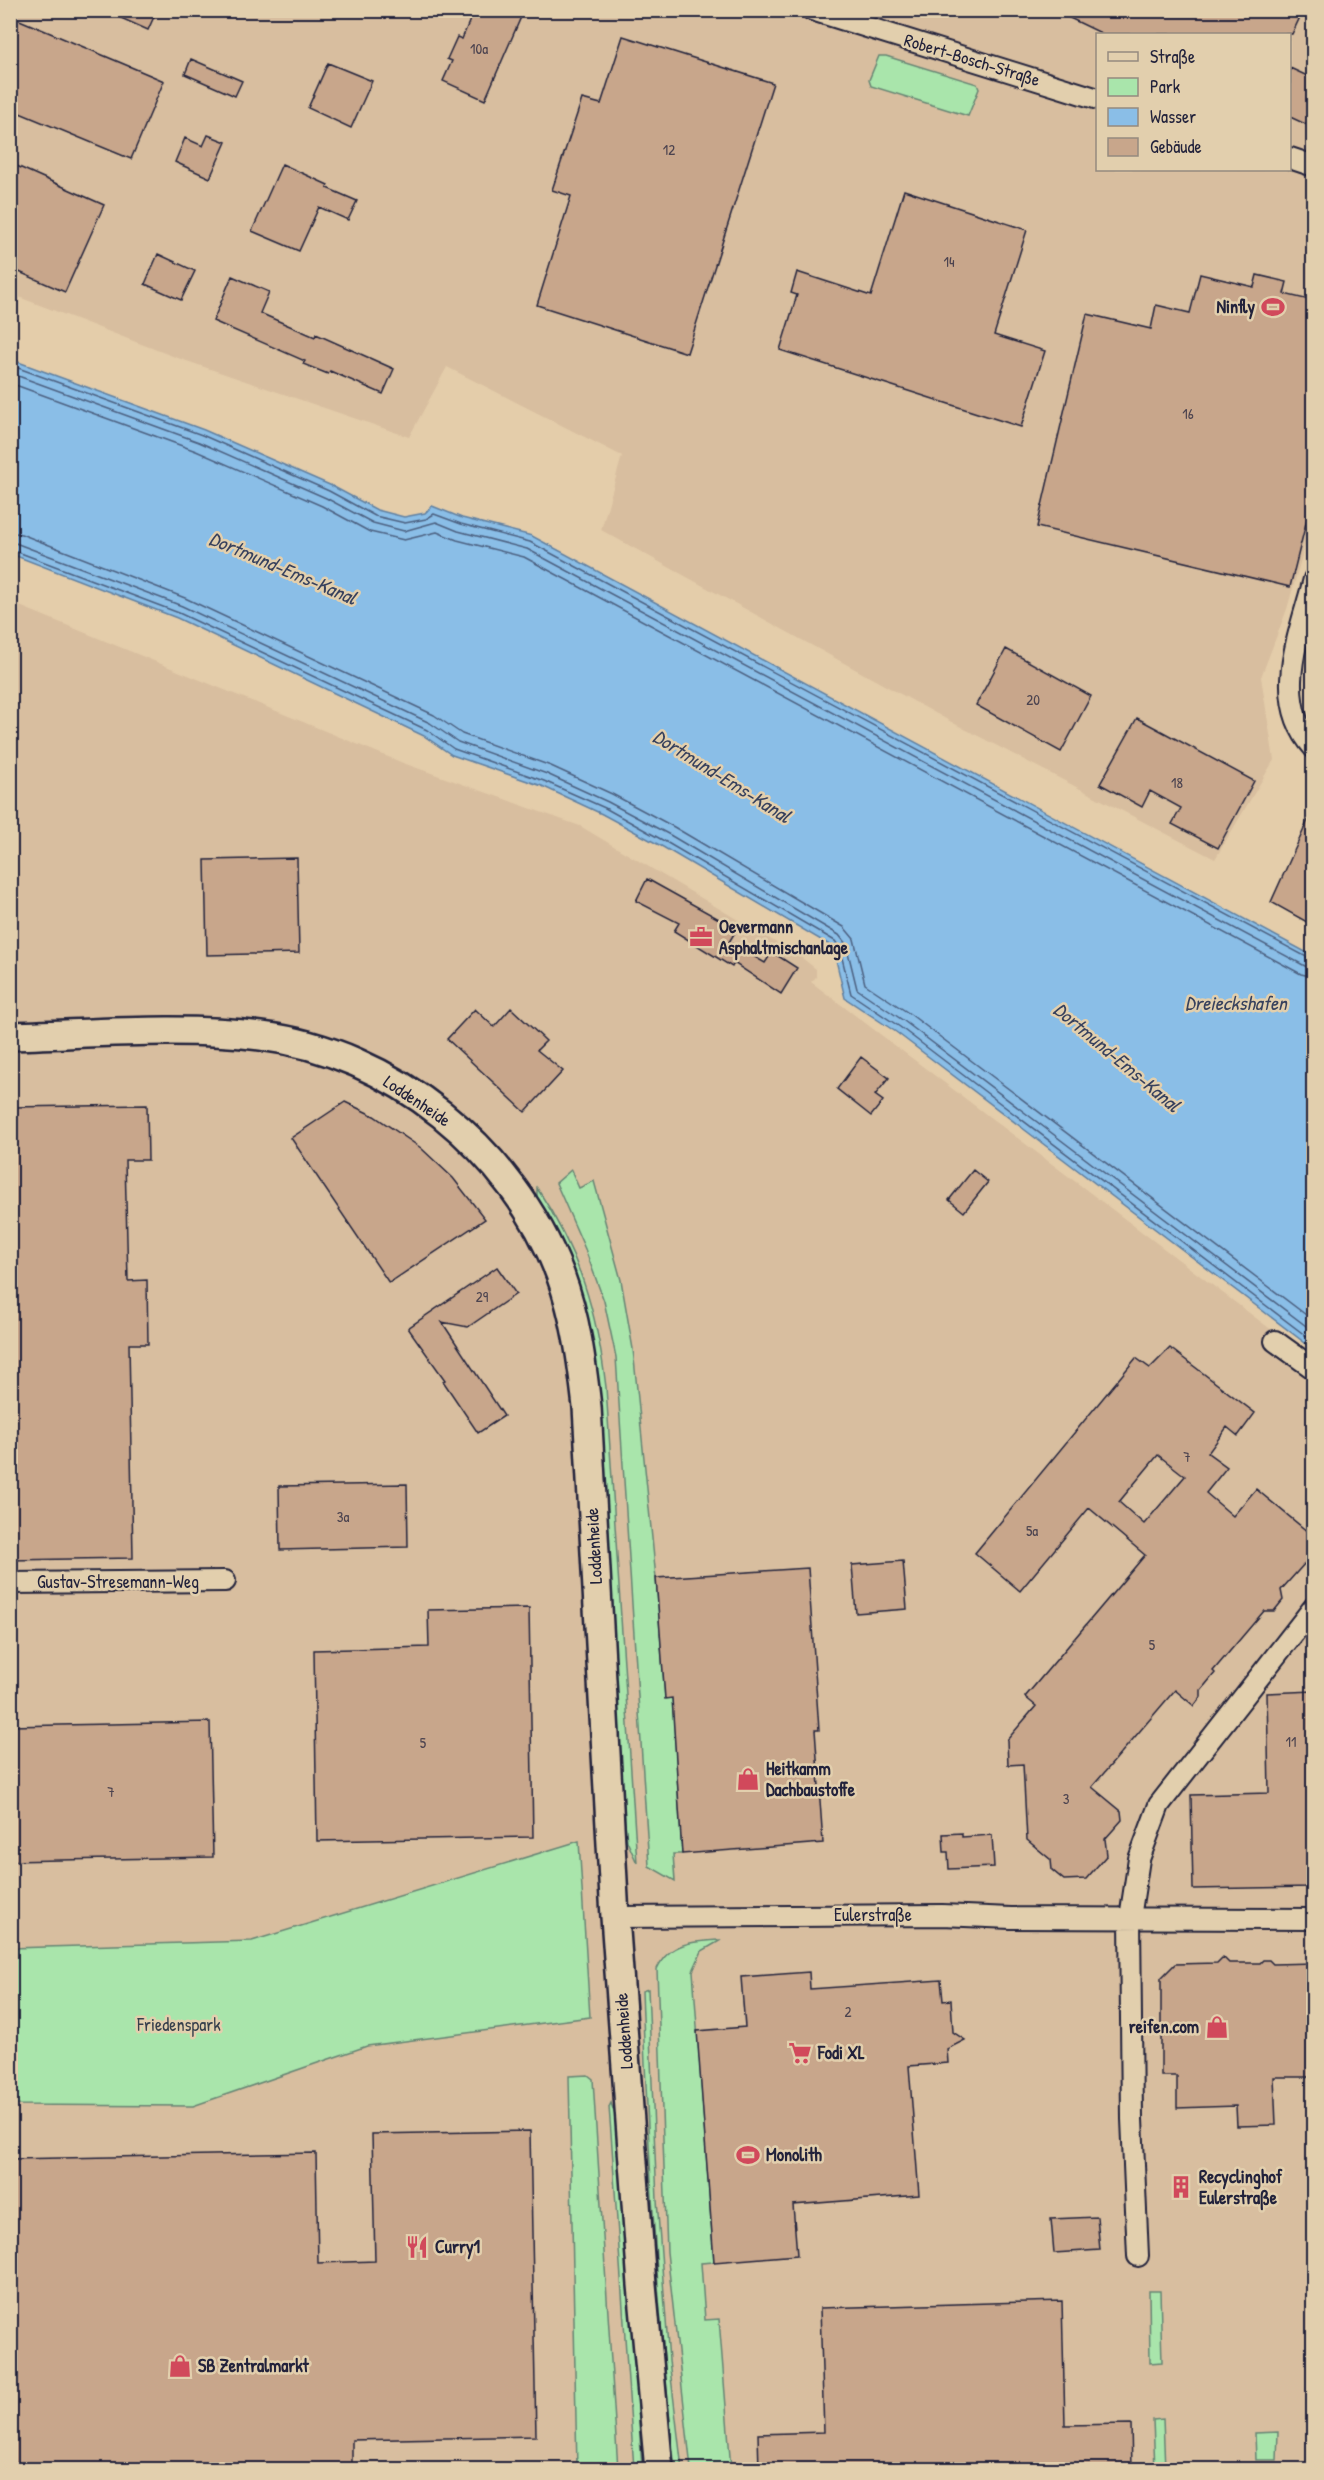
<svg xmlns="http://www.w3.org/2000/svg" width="1324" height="2480" viewBox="0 0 1324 2480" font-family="'Patrick Hand',sans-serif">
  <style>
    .built { fill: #d8be9f; fill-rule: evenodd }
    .green { fill: #a9e5ab; stroke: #668473; stroke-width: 1.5 }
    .water { fill: #8abee7; stroke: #6080a2; stroke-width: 1.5 }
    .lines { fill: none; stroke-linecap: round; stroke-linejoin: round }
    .shore { stroke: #4c6080; stroke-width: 1.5 }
    .building { fill: #c8a68b; stroke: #22223b; stroke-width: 1.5; fill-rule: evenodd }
    .street-casing { stroke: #22223b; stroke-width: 24 }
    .secondary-casing { stroke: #22223b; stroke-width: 32 }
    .street { stroke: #e2cfad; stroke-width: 20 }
    .secondary { stroke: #e2cfad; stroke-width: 27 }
    .labels { text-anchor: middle; stroke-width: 5; stroke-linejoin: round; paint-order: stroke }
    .number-label { font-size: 15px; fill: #4c434f }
    .street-label { font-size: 18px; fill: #22223b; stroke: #e2cfad }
    .poi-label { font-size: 18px; font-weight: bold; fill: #22223b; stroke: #e2cfad; text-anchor: start }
    .park-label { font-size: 18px; fill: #363f4c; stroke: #e2cfad }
    .water-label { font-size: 20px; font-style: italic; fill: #37415d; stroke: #e2cfad }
  </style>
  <rect width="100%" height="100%" fill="#e4cdaa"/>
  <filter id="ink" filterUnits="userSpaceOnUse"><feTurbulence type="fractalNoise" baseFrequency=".0167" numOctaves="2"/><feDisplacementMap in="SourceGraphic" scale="12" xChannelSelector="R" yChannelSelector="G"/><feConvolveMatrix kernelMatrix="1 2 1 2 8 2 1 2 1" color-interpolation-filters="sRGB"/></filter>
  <g filter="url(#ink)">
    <path class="built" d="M10 11H1313V517L1287 609 1261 677 1274 760 1215 859 957 725 601 530 622 456 447 367 409 437 175 357 11 294ZM1098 34H1290V170H1098Z
      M10 602 403 763 580 826 802 958 816 969V977L811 982 1281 1337 1270 1351 1313 1381V2469H11Z"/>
    <path class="green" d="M879 56H886L977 84 979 89 968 116 871 86 869 80Z
      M571 1170 579 1188 594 1181 621 1280 633 1349 656 1578 665 1698H672L673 1707 682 1854H673L675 1881 649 1866 616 1357 604 1301 585 1249 556 1183Z
      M537 1188C579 1252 597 1311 606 1387L637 1863 627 1841 625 1823 604 1511 537 1197Z
      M579 1841 590 2017 367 2046 193 2106 11 2105V1948L252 1941Z
      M721 1940 702 1951 693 1971 714 2262 701 2263 705 2320 719 2319 731 2469H691L667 2252 657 1969C669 1942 695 1941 721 1940Z
      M648 1989 657 2200 669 2360 682 2469H675C657 2310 648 2151 642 1991Z
      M588 2075 593 2079 595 2112 618 2469H577L569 2076Z
      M611 2103 615 2115 629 2262 642 2469H634L612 2147 609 2107Z
      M1149 2291H1160L1162 2362 1150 2363Z
      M1163 2419 1165 2469H1155L1153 2420Z
      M1278 2432 1277 2460H1256L1255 2433Z"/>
    <path class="water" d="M10 359 204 430 332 486 377 510 404 517 425 513 432 506 462 518 532 536 1313 956V1349L896 1032 845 998 833 947 663 847 602 814 542 786 452 755 424 736 177 618 11 554Z"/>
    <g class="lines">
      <path class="shore" d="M10 365 202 435 329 491 375 516 405 523 426 519 434 514 461 524 530 542 1314 961
        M10 373 199 442 326 498 373 523 404 531 436 522 458 531 527 549 1305 966 1314 968
        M10 383 196 451 322 506 370 532 404 540 437 532 457 540 524 557 1301 974 1314 977
        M10 532 21 534 185 598 434 715 462 734 551 766 612 794 674 827 844 927 854 939 865 984 910 1014 1314 1321
        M10 541 182 606 430 723 458 742 547 774 608 802 670 835 839 935 846 944 857 989 904 1021 1314 1332
        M10 549 179 613 427 730 454 749 544 781 605 808 666 842 835 941 839 946 851 994 900 1027 1314 1342"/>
    </g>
    <path class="building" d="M103 10H157L148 30Z
      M474 10H524L485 100 443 81 452 61 447 59 457 37 462 39Z
      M1053 10H1286L1300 17 1292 34H1103Z
      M10 16 164 81 131 159 10 109Z
      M623 36 773 83 687 353 537 305 571 196 552 190 582 99 601 104Z
      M191 59 242 81 235 96 185 74Z
      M328 63 372 81 351 128 308 108Z
      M1290 68 1314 79V128L1290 117Z
      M208 135 226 142 210 178 175 162 185 138 203 146Z
      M10 163 104 205 65 292 10 268Z
      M282 164 328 185 327 188 357 201 348 220 319 207 299 251 252 231Z
      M904 190 1027 230 994 335 1045 351 1021 427 780 350 797 295 791 293 797 272 871 296Z
      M158 254 195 271 181 300 145 284Z
      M1200 274 1254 287 1257 275 1287 282 1284 294 1314 301V491L1290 587 1037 527 1087 314 1151 329 1156 305 1190 313Z
      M232 276 269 292 260 313 315 337 316 334 394 369 383 394 330 371 328 374 303 364 305 361 213 321Z
      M1006 649 1091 696 1061 752 976 705Z
      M1137 718 1254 781 1218 848 1172 824 1181 808 1150 791 1142 807 1100 784Z
      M1314 807V926L1271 902Z
      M297 858 299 953 207 955 205 860Z
      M647 879 737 929 729 942 765 963 772 952 797 968 781 994 734 963 732 967 674 931 679 923 636 901Z
      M511 1008 546 1041 537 1050 563 1071 525 1112 447 1039 475 1009 494 1027Z
      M861 1057 889 1078 875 1095 883 1101 871 1116 837 1089Z
      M345 1102 374 1116 421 1148 453 1178 485 1219 389 1283 291 1138Z
      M147 1105 148 1160H125L128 1281 147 1280 148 1344H129L133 1558 10 1560V1107Z
      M973 1170 988 1182 964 1212 949 1200Z
      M497 1267 516 1294 468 1327 442 1322 504 1416 478 1433 443 1381 445 1380 408 1328Z
      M1170 1348 1255 1413 1238 1436 1227 1427 1208 1453 1227 1467 1206 1493 1233 1516 1256 1489 1314 1537V1553L1281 1590 1283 1600 1274 1611H1264L1213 1671 1215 1673 1201 1690V1697L1194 1706 1175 1690 1092 1787 1121 1811 1122 1820 1105 1839 1107 1855 1086 1879 1064 1880 1052 1870 1051 1860 1027 1840 1023 1764 1008 1765 1007 1740 1036 1706 1025 1697 1145 1555 1089 1508 1020 1591 975 1553 1136 1358 1150 1368ZM1158 1455 1185 1476 1144 1524 1119 1502Z
      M407 1484 408 1547 280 1550 279 1486Z
      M903 1561 907 1609 856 1613 852 1565Z
      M808 1568 819 1730H815L823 1843 682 1854 672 1698 665 1699 656 1578Z
      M529 1608 533 1837 317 1841 314 1650 429 1647 428 1610Z
      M1314 1691V1887L1193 1889 1191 1795 1269 1793 1267 1693Z
      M210 1722 213 1857 10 1861V1726Z
      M962 1833V1837L992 1835 994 1867 949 1869 948 1852H944L943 1834Z
      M1223 1957 1229 1963H1260L1263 1960H1269L1273 1964 1314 1963V2077H1274L1276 2125 1237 2126 1236 2106 1177 2108V2076H1161V1978L1175 1964 1217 1963Z
      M809 1972 810 1989 941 1980 943 2001 951 2000 953 2032 965 2040 947 2049 948 2063 909 2066 919 2195 793 2205 797 2255 714 2262 697 2031 745 2027 741 1977Z
      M530 2131 536 2436 352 2440V2469H10V2159L316 2153 318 2263 375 2261 372 2134Z
      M1097 2217 1100 2250 1054 2253 1051 2219Z
      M1062 2301 1065 2425 1131 2424 1132 2469H759L758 2434 824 2432 820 2308Z"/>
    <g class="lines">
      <g class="street-casing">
        <path id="street" d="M812 10 1098 99
          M1290 158 1314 166
          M1314 579C1300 634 1270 699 1314 748
          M1275 1341 1314 1369
          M10 1583 225 1581
          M615 1917 942 1915 1011 1918 1314 1919
          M1138 2256 1132 2119 1130 1918 1139 1859 1159 1805 1314 1607"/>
      </g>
      <g class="secondary-casing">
        <path id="secondary" d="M10 1036C91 1034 181 1026 261 1036 392 1052 513 1150 560 1274 576 1317 582 1362 587 1407L615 1917 642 2285 659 2470"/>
      </g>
      <use href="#street" class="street"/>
      <use href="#secondary" class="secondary"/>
    </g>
  </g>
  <defs>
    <g id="stadium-bare" transform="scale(1.8)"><path d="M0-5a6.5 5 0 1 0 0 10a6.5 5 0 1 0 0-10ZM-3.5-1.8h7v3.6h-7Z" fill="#d1495b" stroke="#e2cfad" stroke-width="2.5" paint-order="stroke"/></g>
    <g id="office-bare" transform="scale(1.8)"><path d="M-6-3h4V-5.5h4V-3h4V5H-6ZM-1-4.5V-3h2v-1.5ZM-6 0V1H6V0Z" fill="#d1495b" stroke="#e2cfad" stroke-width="2.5" paint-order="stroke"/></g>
    <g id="shop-bare" transform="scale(1.8)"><path d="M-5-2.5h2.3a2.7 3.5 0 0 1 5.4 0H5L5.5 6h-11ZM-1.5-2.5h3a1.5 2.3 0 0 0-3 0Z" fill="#d1495b" stroke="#e2cfad" stroke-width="2.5" paint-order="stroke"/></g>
    <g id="supermarket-bare" transform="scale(1.8)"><path d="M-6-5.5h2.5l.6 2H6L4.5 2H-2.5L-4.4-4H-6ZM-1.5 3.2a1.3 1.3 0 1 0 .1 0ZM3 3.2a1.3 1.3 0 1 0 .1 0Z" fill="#d1495b" stroke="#e2cfad" stroke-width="2.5" paint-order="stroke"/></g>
    <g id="building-bare" transform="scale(1.8)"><path d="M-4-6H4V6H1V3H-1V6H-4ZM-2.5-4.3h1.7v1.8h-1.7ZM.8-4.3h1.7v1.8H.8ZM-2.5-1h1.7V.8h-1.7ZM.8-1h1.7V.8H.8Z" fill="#d1495b" stroke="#e2cfad" stroke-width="2.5" paint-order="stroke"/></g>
    <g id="restaurant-bare" transform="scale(1.8)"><path d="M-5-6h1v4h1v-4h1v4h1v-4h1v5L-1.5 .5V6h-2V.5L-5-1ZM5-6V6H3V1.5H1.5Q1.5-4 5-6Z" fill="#d1495b" stroke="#e2cfad" stroke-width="2.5" paint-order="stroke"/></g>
  </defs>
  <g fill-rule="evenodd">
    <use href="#stadium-bare" x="1273" y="307"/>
    <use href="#office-bare" x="701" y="937"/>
    <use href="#shop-bare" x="748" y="1779"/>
    <use href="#shop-bare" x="1217" y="2027"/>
    <use href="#supermarket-bare" x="800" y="2053"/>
    <use href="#stadium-bare" x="748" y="2155"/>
    <use href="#building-bare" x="1181" y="2187"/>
    <use href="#restaurant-bare" x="417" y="2247"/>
    <use href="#shop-bare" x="180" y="2366"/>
  </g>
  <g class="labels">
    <g class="number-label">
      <text x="479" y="54">10a</text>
      <text x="669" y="155">12</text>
      <text x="949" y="267">14</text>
      <text x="1188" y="419">16</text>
      <text x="1033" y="705">20</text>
      <text x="1177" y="788">18</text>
      <text x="482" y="1302">29</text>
      <text x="1187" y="1462">7</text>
      <text x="343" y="1522">3a</text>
      <text x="1032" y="1536">5a</text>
      <text x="1152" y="1650">5</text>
      <text x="1291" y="1747">11</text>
      <text x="423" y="1748">5</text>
      <text x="111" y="1797">7</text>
      <text x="1066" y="1804">3</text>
      <text x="848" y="2017">2</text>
    </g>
    <g class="street-label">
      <text transform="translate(972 60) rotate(17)" y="6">Robert-Bosch-Straße</text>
      <text transform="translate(417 1101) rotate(34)" y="6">Loddenheide</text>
      <text transform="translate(594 1546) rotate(-93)" y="6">Loddenheide</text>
      <text x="118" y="1588">Gustav-Stresemann-Weg</text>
      <text x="873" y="1921">Eulerstraße</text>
      <text transform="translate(624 2031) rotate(-94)" y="6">Loddenheide</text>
    </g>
    <g class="poi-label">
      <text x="1255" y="313" text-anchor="end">Ninfly</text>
      <text x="719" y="933">Oevermann<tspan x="719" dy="21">Asphaltmischanlage</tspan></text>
      <text x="766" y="1775">Heitkamm<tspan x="766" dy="21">Dachbaustoffe</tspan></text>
      <text x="1199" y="2033" text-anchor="end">reifen.com</text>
      <text x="818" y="2059">Fodi XL</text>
      <text x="766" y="2161">Monolith</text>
      <text x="1199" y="2183">Recyclinghof<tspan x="1199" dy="21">Eulerstraße</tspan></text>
      <text x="435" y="2253">Curry1</text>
      <text x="198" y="2372">SB Zentralmarkt</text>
    </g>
    <g class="park-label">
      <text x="179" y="2031">Friedenspark</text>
    </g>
    <g class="water-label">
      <text transform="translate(283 568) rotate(23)" y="7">Dortmund-Ems-Kanal</text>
      <text transform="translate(722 776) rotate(32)" y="7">Dortmund-Ems-Kanal</text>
      <text x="1236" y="1010">Dreieckshafen</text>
      <text transform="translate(1117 1057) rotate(40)" y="7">Dortmund-Ems-Kanal</text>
    </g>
  </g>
  <rect width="1324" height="2480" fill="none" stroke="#e2cfad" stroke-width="36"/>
  <rect x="18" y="18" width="1288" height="2444" fill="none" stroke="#22223b" stroke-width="2" filter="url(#ink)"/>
  <rect x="1096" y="33" width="195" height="138" fill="#e2cfad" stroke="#958a7f" stroke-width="1.5"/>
  <rect x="1108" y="52" width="30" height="9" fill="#e2cfad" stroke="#958a7f" stroke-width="1.5"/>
  <text x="1150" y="63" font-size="18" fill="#22223b">Straße</text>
  <rect x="1108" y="78" width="30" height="18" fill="#a9e5ab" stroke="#958a7f" stroke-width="1.5"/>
  <text x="1150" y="93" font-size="18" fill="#22223b">Park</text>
  <rect x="1108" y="108" width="30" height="18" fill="#8abee7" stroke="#958a7f" stroke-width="1.5"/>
  <text x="1150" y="123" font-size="18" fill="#22223b">Wasser</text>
  <rect x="1108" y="138" width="30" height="18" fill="#c8a68b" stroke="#958a7f" stroke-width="1.5"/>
  <text x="1150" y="153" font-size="18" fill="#22223b">Gebäude</text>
</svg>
